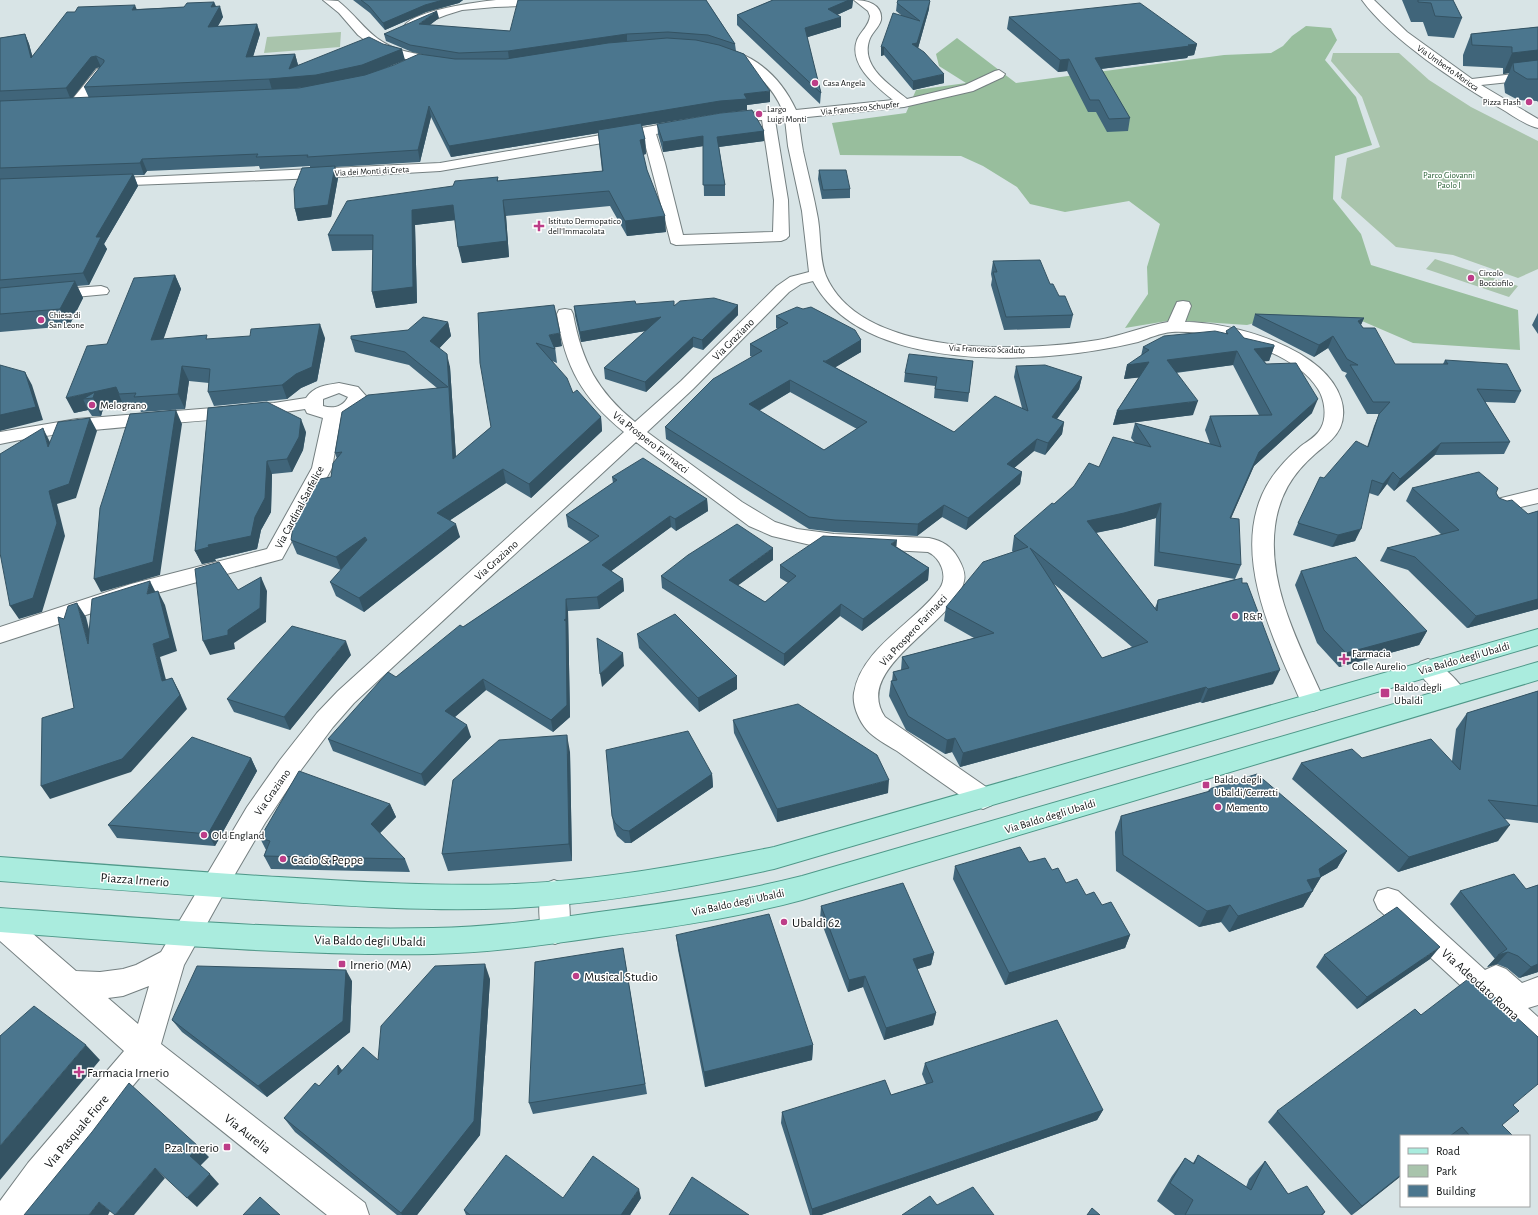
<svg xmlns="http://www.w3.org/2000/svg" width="1538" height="1215" viewBox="0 0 1538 1215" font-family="'Alegreya Sans',sans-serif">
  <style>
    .green { fill: #a9c4ac }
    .forest { fill: #98be9d }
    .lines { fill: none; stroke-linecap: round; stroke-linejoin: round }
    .minor-casing { stroke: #747f80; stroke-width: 2 }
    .major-casing { stroke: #4f9889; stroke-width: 2 }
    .minor { fill: #fff; fill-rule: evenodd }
    .major { fill: #aaecde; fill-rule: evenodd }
    .wall { fill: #40657a; fill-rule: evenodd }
    .shaded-wall { fill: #345363 }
    .building { fill: #4b768e; stroke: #345363; fill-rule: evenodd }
    .poi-dot { fill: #bd3d88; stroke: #fff; stroke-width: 1.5 }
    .labels { text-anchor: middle; stroke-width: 3; stroke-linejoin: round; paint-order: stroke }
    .far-street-label { font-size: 9px; fill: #0f1314; stroke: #fff }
    .far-poi-label { font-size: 9px; fill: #0f1314; stroke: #fff; text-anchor: start }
    .far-park-label { font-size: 9px; fill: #265e33; stroke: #fff }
    .street-label { font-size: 11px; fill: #0f1314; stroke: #fff }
    .poi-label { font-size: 11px; fill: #0f1314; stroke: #fff; text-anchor: start }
    .near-poi-label { font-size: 13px; fill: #0f1314; stroke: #fff; text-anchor: start }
    .near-street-label { font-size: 13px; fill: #0f1314; stroke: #fff }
  </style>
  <rect width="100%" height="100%" fill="#d8e4e6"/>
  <path class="green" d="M341 32 340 47 264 53 267 37Z
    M1333 53H1399L1429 80 1471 107 1538 141V269L1518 278 1453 255 1396 247 1341 198 1347 158 1380 147 1362 97 1331 61Z
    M1435 259 1518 286 1509 297 1426 269Z"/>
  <path class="forest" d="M1306 26 1331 28 1337 40 1325 60 1356 97 1372 145 1335 156 1333 199 1361 234 1371 265 1518 310 1520 350 1413 343 1362 321 1284 315 1247 325 1173 320 1125 328 1148 294 1147 267 1160 224 1129 201 1065 212 1030 204 1017 187 983 166 961 156 840 155 832 123 906 113 916 90 966 83 939 66 936 54 957 38 1016 83 1224 55 1271 53 1283 46 1292 36Z"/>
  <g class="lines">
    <g class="minor-casing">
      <path id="minor" d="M323 0 338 1C363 21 369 41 404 51 412 54 444 56 448 62L442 66 420 63 395 56 375 48 358 35 339 13Z
        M496 0H604L598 3 495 7 462 10 446 15 410 29 404 26C416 10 476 2 496 0Z
        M854 0C866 0 883 4 881 20 879 28 871 33 869 41 861 67 890 85 907 99L965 85 995 71 999 70 1005 74 1003 77 973 91 904 107 798 118C800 129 801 140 803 151 808 174 814 196 818 219 821 237 819 258 826 276 862 359 1024 352 1098 340 1122 336 1144 326 1168 322L1177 302 1183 301 1189 302 1191 306 1185 322C1232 322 1325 348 1341 399 1344 408 1344 419 1340 428 1334 440 1324 446 1315 454 1292 474 1279 496 1275 526 1267 587 1301 648 1325 702L1321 708 1313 711 1305 708 1301 702C1275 642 1233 561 1262 495 1270 476 1286 459 1301 446 1308 441 1317 436 1321 428 1327 417 1325 400 1318 389 1294 350 1216 330 1172 332 1160 333 1149 338 1138 342 1125 345 1111 348 1098 350 1014 364 859 368 813 281L801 284 789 292 693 389 647 432 742 502 775 522 797 529 834 534 929 538C943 541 951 546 958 558 962 565 966 573 964 581 955 624 851 668 885 717L992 791 996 798 992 805 983 809 974 805C948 787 922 769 897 751 887 745 874 738 867 730 859 721 852 705 854 693 861 648 916 622 940 588 948 576 941 558 928 552L815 546 772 536 749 526 636 442 354 703 333 727 298 774 265 823 224 893 184 965 161 1044 365 1203 369 1215H327L146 1070 50 1185 30 1215H0V1201L28 1163 124 1051 0 941V910L10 914 76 971 100 972 123 969 136 965 161 952 247 807 280 760 317 713 338 691 624 432C582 398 565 367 557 314L559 310 565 309 571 310 573 314C582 362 597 391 635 422L681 381 777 286 790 277 809 272 802 211 788 146 785 119 775 120 788 200 789 236 786 239 781 241 676 245 671 243 643 136 440 171 318 178 106 186 101 185 99 182 101 179 440 163 687 120 692 121 694 124 692 127 656 134 665 163 683 235 773 232 774 200 762 120 725 122 720 121 718 118 720 115 725 114 783 111C770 81 748 64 718 54L716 51 718 48C724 47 730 49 736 52 764 62 784 84 796 110L893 100C877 87 848 65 857 40 861 31 869 26 870 16L868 11ZM149 986 138 1024 108 998 123 996Z
        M1362 0H1374L1407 32 1472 79 1538 71V79L1481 85 1538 119V128C1525 125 1512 115 1500 108 1459 84 1390 39 1362 0Z
        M101 68 107 72 105 75 80 108H70L69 105 70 102 97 69Z
        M101 286 107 288 109 291 107 294 0 304V294Z
        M339 383 358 387 366 396 357 411 341 417 332 468 282 559 135 599 0 643V627L131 584 267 549 312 468 323 418 307 413 305 409C204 425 101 423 0 444V432L77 419 274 403 306 398C314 386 326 385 339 383ZM339 393 348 397C343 407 333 409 323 406V399Z
        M1538 489V503L1500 512 1493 510 1490 505 1493 500Z
        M1428 659C1442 664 1460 682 1467 695L1463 701C1460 702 1457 704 1454 704 1444 703 1421 677 1416 668L1420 662Z
        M554 880 564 884C571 899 572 925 565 940L555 944 545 940C538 925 537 899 544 884Z
        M1388 888 1398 891 1485 970 1496 965 1506 969 1522 983 1538 977V1005L1528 1008 1538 1017V1051L1527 1047 1378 909 1374 900 1378 891Z"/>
    </g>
    <g class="major-casing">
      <path id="major" d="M1538 629V645L774 869C689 888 602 904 515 908 430 912 346 906 261 900 174 894 87 888 0 881V857C87 864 174 870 261 876 346 881 430 887 515 884 602 880 689 864 774 847Z
        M1538 662V680L802 900C735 918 667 928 599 937 544 945 489 953 433 954 289 956 144 943 0 932V908C144 918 289 931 433 928 489 927 543 920 599 912 667 903 735 893 802 876Z"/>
    </g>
    <use href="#minor" class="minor"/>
    <use href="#major" class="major"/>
  </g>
  <path class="wall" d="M353 0H463L459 3 426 12 385 30 370 13Z
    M706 0 735 44 736 51 770 102 747 105V110L721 113 641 126 645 139 646 154 643 155 647 170 666 232 627 236 610 206 506 216 509 257 462 263 455 220 415 225 417 303 376 308 372 292 373 250 332 251 328 235 453 186 498 177V181L602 171 598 133 451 157 431 117 420 162 335 167 338 178 331 217 298 221 295 209 310 168V166L260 169 259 166 147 171 144 175H134L138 186 104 244 107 249 89 285 77 286 83 298 69 326 0 332V38L25 34 29 44 32 56 137 9 184 7 214 2 216 6 223 17 218 26 257 24 260 34 253 56 295 54 298 65 405 60 376 72 426 55 412 52 386 41 384 34 439 18 429 25 510 31ZM100 67 84 87 89 98H72L96 68ZM306 87 299 88 285 89Z
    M773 0H853L852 8 837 15 841 27 807 37 821 93 820 104 737 25V15Z
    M1402 0H1453L1462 18 1454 38 1428 36 1423 22H1411Z
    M897 3 929 9 918 48 944 83 913 90 884 55 881 56V47L901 15 896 11Z
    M1009 17 1197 44 1194 55 1188 56 1187 58 1101 69 1130 118 1128 131 1107 132 1096 112H1088L1067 71 1058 72 1007 29Z
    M1538 27V102L1537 101 1518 100 1505 93 1504 84 1509 73 1503 74V68L1463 66V55L1471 34Z
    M657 124 764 131V141L719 147 725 185V196H704L703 146 663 152 658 134Z
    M819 170 850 189V198L822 199 818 179Z
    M993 261 1050 284 1059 296 1073 315 1070 328 1004 330 991 285 992 279 991 274Z
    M175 275 181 289 163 339H209L325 338 317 381 301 388 287 399 214 406 208 392 209 383 189 381 185 409 141 412 139 408 126 409 122 402 102 407 103 409 101 416H92L88 410 74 413 107 344Z
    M636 304 674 306 738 315 703 350 693 347 646 392 605 379 604 368 646 331 581 342 575 316 574 306Z
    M478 313 562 346 555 347 557 363 552 361 573 393 601 417 602 431 531 498 506 483 450 520 460 537 364 612 336 596 330 582 341 570 297 554 291 540 331 477 337 459 335 453 437 388 409 365 355 352 351 339 408 330 448 322 451 336 439 348 450 367 456 457 491 427Z
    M1538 313V334L1532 325Z
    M1255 314 1364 318 1361 325 1395 364H1443L1445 360 1521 391 1515 403 1485 402 1510 442 1504 454 1435 455 1394 491 1387 484 1378 496 1369 493 1355 541 1332 547 1293 535 1298 523 1324 478 1367 447 1374 426 1379 414H1367L1345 376 1347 373 1342 371 1328 348 1314 357 1252 325Z
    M776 316 861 340V352L835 367 954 432 1022 408 1014 377 1016 366 1082 377 1079 389 1057 419 1064 422 1062 434 1045 455 1034 451 1014 468 1022 472 1020 484 966 530 942 517 917 536 834 532 809 529 666 439 665 427 752 357 750 356V344L778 329 776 328ZM790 392 857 429 824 450 759 411Z
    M1226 331 1244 338 1274 347 1269 361H1264L1312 413 1254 466 1231 518 1241 565 1235 579 1242 583 1273 684 1202 703 1200 702 960 767 952 752 945 754 906 730 889 696 891 681H892L893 672 901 670 902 657 974 638 944 621 946 607 1013 552 1012 551 1014 536 1054 504 1099 467 1135 443 1131 438 1135 423 1210 444 1205 430 1210 416 1259 415 1233 365 1176 373 1193 415 1113 425 1117 411 1139 377 1124 379 1127 365 1141 356 1143 347 1226 334ZM1156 518 1154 566 1235 579 1158 600 1155 608 1096 533 1120 528ZM1054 584 1125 641 1132 647 1102 658Z
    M973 361 968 402 934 398 935 386 904 382 905 373Z
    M208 408 306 432 303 450 292 472 272 474 271 512 261 530 257 549 215 559 216 561 202 564 195 551Z
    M612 477 707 499 708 511 676 531 671 527 611 571 623 579 624 591 599 609 568 611 570 717 553 732 486 690 455 717 471 737 425 786 333 751 328 739 396 677 463 627 590 542 568 527 566 515 613 483Z
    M1412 488 1496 493 1499 498 1528 514 1538 511V609L1467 628 1408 570 1380 561 1387 548 1442 535 1406 501Z
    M897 547 929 568 928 580 862 631 840 616 784 666 662 588 661 576 773 560 738 585 765 602 788 583 780 578V565Z
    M1301 571 1427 631 1419 645 1339 667 1317 643 1295 585Z
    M637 634 737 676V689L699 712 639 648Z
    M351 655 290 730 234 712 227 699Z
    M1538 691V823L1505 819 1498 841 1398 872 1292 779 1301 763 1362 758 1452 761 1456 729 1467 713Z
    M733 720 888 793 777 822 734 733Z
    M570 752 572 861 448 871 442 854Z
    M251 758 257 771 215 846 117 838 108 825Z
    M712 774 713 787 631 843H625L617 836 614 829 612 816Z
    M1209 789 1347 851 1337 868 1321 877 1303 907 1229 932 1221 922 1199 927 1116 871 1115 832 1121 816 1208 792Z
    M390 804 396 817 380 833 405 859 410 872 271 869 264 856 266 850 260 838Z
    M1029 862 1052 870 1066 883 1102 905 1130 935 1125 948 1005 985 953 879 955 866Z
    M1538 885V972L1519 978 1507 968 1497 964 1487 967 1495 959 1450 904 1460 891 1526 889Z
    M821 906 934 953 931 965 917 969 936 1013 933 1025 884 1040 863 987 848 992 820 919Z
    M676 935 813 1045 812 1060 705 1087 678 950Z
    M1324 955 1430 959 1357 1009 1316 967Z
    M625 960 647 1094 533 1114 529 1103Z
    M490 979 480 1135 417 1215H397L295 1132 284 1118 319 1086 338 1065 342 1070 378 1060Z
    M352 981 350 1032 267 1097 182 1032 172 1020Z
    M925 1063 1103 1110 1097 1120 821 1215H810L781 1123 782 1112 891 1095 926 1084 922 1074Z
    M1513 1106 1502 1125 1511 1136H1401V1176L1352 1215H1351L1268 1122 1277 1111Z
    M1198 1155 1246 1187 1249 1179 1265 1161 1288 1194 1325 1212 1323 1215H1175L1157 1201 1172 1176 1185 1158 1193 1163Z
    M563 1198H641L630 1215H466L464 1210Z"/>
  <path class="shaded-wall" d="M443 0H463L459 3 426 12 385 30 383 23 425 5Z
    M849 0H853L852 8 828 19V9Z
    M930 1 929 9 917 52 912 44Z
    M214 2 217 11 220 6 223 17 211 38 208 27 211 7Z
    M135 5 139 15 132 10Z
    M437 11 439 18 421 32 419 24Z
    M841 17V27L805 38V28Z
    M257 24 260 34 250 67 246 57Z
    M25 34 29 44 36 69 31 58Z
    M627 34V41L509 59 508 51Z
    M1197 44 1194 55 1188 56 1187 58 1092 70 1095 58Z
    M881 47H884V55L881 56Z
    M402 49 405 60 364 76 319 86 272 90 269 79 289 69 295 54 298 65Z
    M1538 50V70L1513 63 1509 73 1503 74 1512 53Z
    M96 56 101 67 96 68 71 100 66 88 91 57Z
    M1069 59 1067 71 1058 72 1060 60Z
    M944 74V83L913 90V81Z
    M770 91V102L747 105V110L721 113 451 157 449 146 744 94Z
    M429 106 431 117 420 162 418 150Z
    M764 131V141L718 147 717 137Z
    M703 136 704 146 663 152V142Z
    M645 139 646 154 641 155 640 140Z
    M142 159 147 171 144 175 140 163Z
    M335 166 338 178 331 217 298 221 295 209Z
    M133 174 138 186 104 244 107 249 89 285 83 273 96 237Z
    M503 200 506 216 509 257 462 263 458 247Z
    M453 205 456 220 415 225 417 303 376 308 372 292 412 210Z
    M665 216 666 232 627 236 625 221Z
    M175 275 181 289 158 355 151 340Z
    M75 281 83 298 69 326 60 309Z
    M738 305V315L703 350 702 340Z
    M661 317 662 328 581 342 580 332Z
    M1364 318 1359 329 1358 321Z
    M448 322 451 336 434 354 430 341Z
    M320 324 325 338 317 381 301 388 287 399 282 385Z
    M560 333 562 346 552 348 549 335Z
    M1333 336 1328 348 1314 357 1319 345Z
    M693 337V347L646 392 645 382Z
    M861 340V352L826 373V361Z
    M1274 347 1269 361 1249 363 1254 349Z
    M1237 351 1233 365 1163 374 1167 360Z
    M447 354 450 367 457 473 453 459Z
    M1149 362 1145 377 1124 379 1127 365Z
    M182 366 189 381 185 409 178 394Z
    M25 372 32 385 43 420 0 431V415Z
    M1082 377 1079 389 1050 428 1052 417Z
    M790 380V392L749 416V404Z
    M116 387 122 402 102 407 103 409 101 416 93 398 83 399 88 410 74 413 66 398Z
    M1318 399 1312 413 1254 466 1225 532 1230 518 1259 452Z
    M1198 401 1193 415 1113 425 1117 411Z
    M176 410 182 424 160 575 101 592 94 579Z
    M601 417 602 431 531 498 529 484Z
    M90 418 97 431 76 498 57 504 65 536 42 612 19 619 10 606 49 491Z
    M301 419 306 432 303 450 292 472 287 459Z
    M1064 422 1062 434 1045 455 1048 443Z
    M43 428 50 442 56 460 48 447Z
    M1037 439 1034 451 1005 476 1007 464Z
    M1441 443 1435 455 1394 491 1400 479Z
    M267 461 272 474 271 512 261 530 257 549 215 559 216 561 202 564 195 551Z
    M503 469 506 483 440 527 437 513Z
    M1022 472 1020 484 966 530 968 518Z
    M1393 472 1387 484 1378 496 1383 484Z
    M707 499 708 511 676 531 675 519Z
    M1161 503 1156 518 1120 528 1083 535 1087 521Z
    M944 505 942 517 917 536 918 524Z
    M670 516 671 527 603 577 602 565Z
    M456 524 460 537 364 612 359 598Z
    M1361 529 1355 541 1332 547 1338 535Z
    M365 537 369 551 341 570 336 557Z
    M897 540 896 552 891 544Z
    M773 548V560L729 592V580Z
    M929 568 928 580 862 631 863 619Z
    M261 577 267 591 266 622 234 643 235 649 210 655 203 641 228 630Z
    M623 579 624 591 599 609 597 597Z
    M150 581 157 595 147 594Z
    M158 591 165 605 177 651 160 657 170 695 162 681 153 644Z
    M566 599 568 611 570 717 553 732 551 720 564 620Z
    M1538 599V609L1467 628 1476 616Z
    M77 603 86 617 96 657 88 644Z
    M841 604 840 616 784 666V654Z
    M1427 631 1419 645 1339 667 1346 653Z
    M346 641 351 655 290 730 284 717Z
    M623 653 624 666 602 687 600 674Z
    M1280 670 1273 684 1202 703 1208 689Z
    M737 676V689L699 712 698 698Z
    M172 678 179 691 187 709 131 772 50 799 41 786Z
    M483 679 486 690 449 722 445 711Z
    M1206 687 1200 702 960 767 963 753Z
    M467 725 471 737 425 786 421 774Z
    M567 735 570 752 572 861 569 844Z
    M955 738 952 752 945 754 947 740Z
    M251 758 257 771 215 846 208 834Z
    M712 774 713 787 631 843 629 831Z
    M889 780 888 793 777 822V809Z
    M390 804 396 817 376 837 371 824Z
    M1510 825 1498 841 1398 872 1409 857Z
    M1347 851 1337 868 1321 877 1303 907 1229 932 1238 916 1307 880 1319 869Z
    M1230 905 1221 922 1199 927 1207 911Z
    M1130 935 1125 948 1005 985 1009 973Z
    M1440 947 1430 959 1357 1009 1367 997Z
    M1508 952 1497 964 1487 967 1498 955Z
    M934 953 931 965 911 971 913 959Z
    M485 964 490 979 480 1135 417 1215H402L401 1213Z
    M1538 964V972L1519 978 1531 967Z
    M346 970 352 981 350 1032 267 1097 258 1086Z
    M865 976 863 987 848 992 849 980Z
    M936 1013 933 1025 884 1040 886 1028Z
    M86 1045 100 1060 0 1180V1146Z
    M813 1045 812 1060 705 1087 704 1072Z
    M338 1065 348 1079 338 1075Z
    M1103 1110 1097 1120 821 1215H812V1209Z
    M199 1147 209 1157 200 1166 190 1156Z
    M155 1168 165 1178 134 1215H115Z
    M210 1174 219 1184 197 1207 187 1198Z
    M1401 1175V1176L1352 1215 1362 1206Z
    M639 1189 641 1198 630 1215H621Z
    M99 1202 110 1211 108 1215H89Z"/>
  <path class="building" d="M361 0H443L425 5 383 23 369 6Z
    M518 0H706L735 44 708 35 668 32 627 34 508 51 459 53 410 45 384 34 437 11 419 24 510 31Z
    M773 0H849L828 9 841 17 805 28 821 93 737 15Z
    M898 0H929L930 1 917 43 912 44 924 52 944 74 913 81 884 47H881L893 13 920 21 897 3Z
    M1418 0H1453L1462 18 1435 16 1431 3 1418 2Z
    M214 2 211 7 220 6 208 27 257 24 246 57 295 54 289 69 369 37 383 44 402 49 362 65 316 75 269 79 84 87 104 62V60L96 56 91 57 66 88 0 91V38L25 34 31 58 67 12H75L78 7 135 5 132 10 184 7 187 3Z
    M1140 3 1197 44 1188 45 1190 46 1095 58 1130 118 1109 119 1099 100H1090L1069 59 1060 60 1009 17Z
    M1538 27V50L1512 53V47L1472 45 1471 34Z
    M667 38 696 40 719 45 744 54 770 91 744 94 747 99 720 101 449 146 429 106 418 150 307 157 308 155 256 157 258 154 142 159 140 163 0 168V101L299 88 365 75 394 65 419 54 455 59H506L608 43Z
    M1538 60V79H1527L1514 71 1513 63Z
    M752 110 764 131 717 137 725 185H703V136L663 142 657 124 721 113Z
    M641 123 645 139 640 140 647 170 665 216 625 221 609 191 503 200 507 241 458 247 453 205 412 210 413 287 372 292 373 235H328L347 201 453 186 455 181 498 177 497 181 603 171 598 130Z
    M335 166 328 205 295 209 294 189 302 168Z
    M819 170H846L850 189 823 190Z
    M133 174 96 237H101L83 273 0 280V179Z
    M1040 260 1050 284H1053L1059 296H1065L1073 315 1006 317 993 272H997L993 261Z
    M175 275 151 340 207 335 206 339 250 336 251 329 320 324 312 367 296 374 282 385 208 392 210 369 182 366 178 394 134 397 136 393 119 394 116 387 66 398 87 346 107 344 134 278Z
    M75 281 60 309 0 314V288Z
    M714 298 738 305 702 340 693 337 645 382 604 368 661 317 580 332 574 306 635 301 636 304 674 301V306L680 301Z
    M554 305 560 333 549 335 555 349 536 343 567 378 573 393 577 390 601 417 529 484 503 469 437 513 456 524 359 598 330 582 367 540 365 537 336 557 291 540 293 526 307 494 320 479 331 477 333 463 342 452 335 453 342 412 368 395 448 387 405 352 351 339V336L408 330 423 317 448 322 430 341 447 354 453 459 491 427 480 363 478 313Z
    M797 307 803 309 811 307 855 330 861 340 826 361H823L954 432 995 396 1028 411 1016 366 1045 365 1082 377 1052 417 1064 422 1048 443 1037 439 1007 464 1022 472 968 518 944 505 918 524 835 520 809 517 665 427 713 379 762 351 750 344 788 323 776 316ZM790 380 867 422 824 450 749 404Z
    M1255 314 1364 318 1358 321 1363 328H1375L1395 364H1448L1445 360 1507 364 1521 391 1477 389 1510 442 1441 443 1400 479 1393 472 1383 484 1372 480 1361 529 1338 535 1298 523 1320 477 1324 478 1356 441 1368 447 1379 414 1390 402H1373L1350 365H1358L1347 359 1333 336 1319 345Z
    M1234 326 1244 338 1274 345V347L1254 349 1266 364 1296 363 1318 399 1259 452 1230 518 1239 519 1241 565 1159 552 1161 503 1124 513 1087 521 1157 611 1158 600 1242 578V583H1247L1280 670 1208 689 1206 687 963 753 955 738 947 740 908 716 891 681 897 680 893 672 909 668 902 657 994 633 946 607 983 562 1028 547 1014 536 1052 503 1054 504 1074 486 1089 463 1099 467 1113 437 1151 447 1135 423 1221 447 1210 416 1272 415 1237 351 1167 360 1198 401 1117 411 1149 362 1127 365 1149 350 1143 347 1164 336 1215 331 1228 334 1226 331ZM1030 548 1148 642 1102 658Z
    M909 354 973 361 969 393 935 389 937 377 905 373Z
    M0 365 25 372 36 407 0 415Z
    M95 392 93 398 83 399Z
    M267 402 301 419 299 437 287 459 267 461 265 498 255 517 251 536 208 545 209 547 195 551 208 408Z
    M176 410 153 562 94 579 100 508 130 414Z
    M90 418 69 484 49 491 57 523 33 598 10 606 0 553V454L43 428 48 447 58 422Z
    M643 458 707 499 675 519 670 516 602 565 623 579 597 597 566 599V619L564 620 566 621 567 705 551 720 483 679 445 711 467 725 421 774 328 739 388 672 396 677 460 625 463 627 599 536 566 515 617 480 612 477Z
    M1479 472 1498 488 1496 493 1499 498 1507 501 1512 500 1528 514 1538 511V599L1476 616 1415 557 1387 548 1459 530 1412 488Z
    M737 524 773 548 729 580 765 602 796 576 780 565 823 536 897 540 891 544 929 568 863 619 841 604 784 654 661 576 688 555Z
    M1356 557 1427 631 1346 653 1324 630 1301 571Z
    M219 562 238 590 261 577 260 608 228 630V635L203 641 195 569Z
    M150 581 147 594 158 591 170 638 153 644 162 681 172 678 180 695 122 759 41 786 42 718 74 708 58 617 64 619 68 606 77 603 88 644 92 599Z
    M675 614 737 676 698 698 637 634Z
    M292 626 346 641 284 717 227 699Z
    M597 638 623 653 600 674Z
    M1538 691V806L1488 800 1510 825 1409 857 1301 763 1352 749 1362 758 1431 739 1460 770 1467 713Z
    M798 704 877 755 889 780 777 809 733 720Z
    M688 731 712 774 629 831 623 830 615 823 612 816 606 750Z
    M567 735 569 844 442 854 453 780 499 740Z
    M192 737 251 758 208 834 108 825Z
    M299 771 390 804 371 824 405 859 264 856 270 841 260 838Z
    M1257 774 1347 851 1319 869 1321 877 1307 880 1313 891 1238 916 1230 905 1207 911 1123 855 1121 816 1210 791 1209 789Z
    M1020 847 1029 862 1045 858 1052 870 1058 868 1066 883 1077 879 1086 895 1094 892 1102 905 1111 902 1130 935 1009 973 955 866Z
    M1514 874 1526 889 1538 885V964L1531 967 1518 956 1508 952 1498 955 1507 949 1460 891Z
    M903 883 934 953 913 959 936 1013 886 1028 865 976 849 980 821 906Z
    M1397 907 1440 947 1367 997 1324 955Z
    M769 914 813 1045 704 1072 676 935Z
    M623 948 645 1084 529 1103 535 962Z
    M485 964 474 1121 401 1213 284 1118 315 1083 319 1086 338 1065V1075L363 1047 378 1060 381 1026 435 966Z
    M197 966 346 970 343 1021 258 1086 172 1020Z
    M1472 976 1538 1037V1084L1513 1105 1519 1111 1502 1125 1512 1135 1511 1136H1470L1462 1127 1450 1136H1401V1175L1362 1206 1277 1111 1415 1009 1421 1015Z
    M34 1006 86 1045 0 1146V1036Z
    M1057 1020 1103 1110 812 1209 782 1112 885 1080 891 1095 933 1082 925 1063Z
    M129 1083 199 1147 190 1156 210 1174 187 1198 155 1168 115 1215 99 1202 89 1215H24L92 1132Z
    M506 1155 563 1198 593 1156 639 1189 621 1215H470L464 1210Z
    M1198 1155 1251 1190 1265 1161 1288 1194 1307 1186 1325 1212 1321 1215H1185L1193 1200 1170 1183 1185 1158 1194 1164Z
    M692 1177 749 1215H669Z
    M973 1187 994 1215H902L930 1196 937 1205Z
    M260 1197 280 1215H243Z
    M1092 1208 1100 1215H1087Z"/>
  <g class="poi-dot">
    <circle cx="815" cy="83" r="4"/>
    <circle cx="1529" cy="102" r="4"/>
    <circle cx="759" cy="114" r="4"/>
    <path d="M537 220h4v4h4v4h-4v4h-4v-4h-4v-4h4z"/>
    <circle cx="1471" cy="278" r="4"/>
    <circle cx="41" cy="320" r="4"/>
    <circle cx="92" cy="405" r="4"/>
    <circle cx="1235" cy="616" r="4"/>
    <path d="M1342 653h4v4h4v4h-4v4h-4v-4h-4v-4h4z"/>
    <rect x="1380" y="688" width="10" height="10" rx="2"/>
    <rect x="1202" y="781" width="8" height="8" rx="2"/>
    <circle cx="1218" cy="807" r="4"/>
    <circle cx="204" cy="835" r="4"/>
    <circle cx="283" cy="859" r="4"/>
    <circle cx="784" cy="922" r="4"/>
    <rect x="338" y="960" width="8" height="8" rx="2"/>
    <circle cx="576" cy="976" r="4"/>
    <path d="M77 1066h4v4h4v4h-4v4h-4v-4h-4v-4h4z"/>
    <rect x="223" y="1143" width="8" height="8" rx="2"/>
  </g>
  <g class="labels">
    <g class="far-street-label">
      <text transform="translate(1448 68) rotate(35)" y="3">Via Umberto Moricca</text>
      <text transform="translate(860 108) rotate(-6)" y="3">Via Francesco Schupfer</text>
      <text transform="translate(372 171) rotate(-3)" y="3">Via dei Monti di Creta</text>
      <text transform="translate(987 349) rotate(2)" y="3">Via Francesco Scaduto</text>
    </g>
    <g class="far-poi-label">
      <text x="823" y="86">Casa Angela</text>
      <text x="1521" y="105" text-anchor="end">Pizza Flash</text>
      <text x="767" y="112">Largo<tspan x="767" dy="10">Luigi Monti</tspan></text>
      <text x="548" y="224">Istituto Dermopatico<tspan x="548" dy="10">dell'Immacolata</tspan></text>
      <text x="1479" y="276">Circolo<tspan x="1479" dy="10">Bocciofilo</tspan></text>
      <text x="49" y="318">Chiesa di<tspan x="49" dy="10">San Leone</tspan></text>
    </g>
    <g class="far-park-label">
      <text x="1449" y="178">Parco Giovanni<tspan x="1449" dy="10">Paolo I</tspan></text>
    </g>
    <g class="street-label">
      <text transform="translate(733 339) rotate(-45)" y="4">Via Graziano</text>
      <text transform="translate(651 442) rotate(38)" y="4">Via Prospero Farinacci</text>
      <text transform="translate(299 507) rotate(-62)" y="4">Via Cardinal Sanfelice</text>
      <text transform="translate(496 560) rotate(-42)" y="4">Via Graziano</text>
      <text transform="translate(913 630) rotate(-47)" y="4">Via Prospero Farinacci</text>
      <text transform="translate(1464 658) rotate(-16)" y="4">Via Baldo degli Ubaldi</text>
      <text transform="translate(272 792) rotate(-55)" y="4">Via Graziano</text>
      <text transform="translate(1050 816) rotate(-17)" y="4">Via Baldo degli Ubaldi</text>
      <text transform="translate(738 902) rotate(-12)" y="4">Via Baldo degli Ubaldi</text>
    </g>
    <g class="poi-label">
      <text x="100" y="409">Melograno</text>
      <text x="1243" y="620">R&amp;R</text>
      <text x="1352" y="657">Farmacia<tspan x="1352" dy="13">Colle Aurelio</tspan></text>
      <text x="1394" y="691">Baldo degli<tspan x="1394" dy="13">Ubaldi</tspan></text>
      <text x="1214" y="783">Baldo degli<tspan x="1214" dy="13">Ubaldi/Cerretti</tspan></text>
      <text x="1226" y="811">Memento</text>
      <text x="212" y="839">Old England</text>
    </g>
    <g class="near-poi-label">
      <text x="291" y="864">Cacio &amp; Peppe</text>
      <text x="792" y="927">Ubaldi 62</text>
      <text x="350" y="969">Irnerio (MA)</text>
      <text x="584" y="981">Musical Studio</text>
      <text x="87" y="1077">Farmacia Irnerio</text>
      <text x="219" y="1152" text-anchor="end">P.za Irnerio</text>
    </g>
    <g class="near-street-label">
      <text transform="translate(135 879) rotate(4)" y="5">Piazza Irnerio</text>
      <text transform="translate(370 940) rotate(1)" y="5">Via Baldo degli Ubaldi</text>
      <text transform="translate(1481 984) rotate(42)" y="5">Via Adeodato Roma</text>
      <text transform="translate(76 1131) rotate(-50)" y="5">Via Pasquale Fiore</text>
      <text transform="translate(248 1133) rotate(38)" y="5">Via Aurelia</text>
    </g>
  </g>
  <rect x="1400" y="1135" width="130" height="72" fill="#ffffff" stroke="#9fa1a1"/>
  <rect x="1408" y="1148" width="20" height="6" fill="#aaecde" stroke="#9fa1a1"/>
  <text x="1436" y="1155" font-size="12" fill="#0f1314">Road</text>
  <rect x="1408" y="1165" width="20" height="12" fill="#a9c4ac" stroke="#9fa1a1"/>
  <text x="1436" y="1175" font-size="12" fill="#0f1314">Park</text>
  <rect x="1408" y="1185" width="20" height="12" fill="#4b768e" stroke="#9fa1a1"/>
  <text x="1436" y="1195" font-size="12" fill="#0f1314">Building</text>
</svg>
